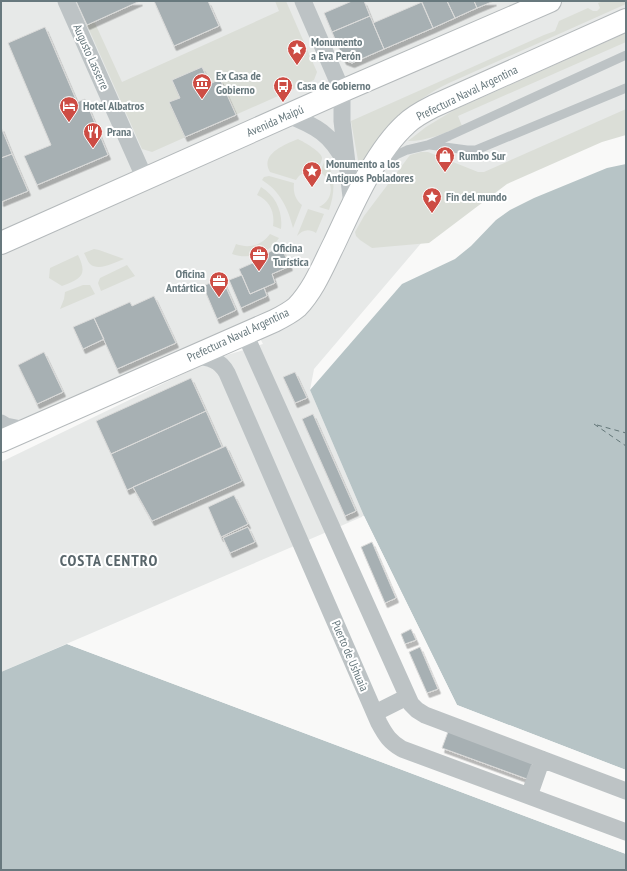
<svg xmlns="http://www.w3.org/2000/svg" width="627" height="871" viewBox="0 0 627 871" font-family="'PT Sans Narrow',sans-serif">
  <style>
    .built { fill: #e7e9e8 }
    .green { fill: #dbded7 }
    .water { fill: #b7c4c6 }
    .pier { fill: #f9f9f8 }
    .lines { fill: none; stroke-linecap: round; stroke-linejoin: round }
    .ferry { stroke: #637678; stroke-width: 1; stroke-dasharray: 5 4; stroke-linecap: butt }
    .building { fill: #a7b0b3; stroke: #dbdbda; filter: url(#shadow) }
    .primary-casing { stroke: #b4b9bb; stroke-width: 24 }
    .service { stroke: #bdc3c5; stroke-width: 9 }
    .minor { stroke: #bdc3c5; stroke-width: 17 }
    .primary { stroke: #fff; stroke-width: 22 }
    .labels { text-anchor: middle; stroke-width: 4; stroke-linejoin: round; paint-order: stroke }
    .poi-label { font-size: 12px; font-weight: bold; fill: #68797e; stroke: #fff; text-anchor: start }
    .street-label { font-size: 12px; fill: #68797e; stroke: #fff }
    .district-label { font-size: 16px; font-weight: bold; letter-spacing: 1px; fill: #59666b; stroke: #fff }
  </style>
  <defs>
    <filter id="shadow"><feDropShadow dx="2.5" dy="4.5" stdDeviation="0" flood-color="#0004"/></filter>
  </defs>
  <rect width="100%" height="100%" fill="#f9f9f8"/>
  <path class="built" d="M1 1H626V112L469 187 314 369 310 390 364 516 1 672V462L214 359 263 344 252 323 1 429Z"/>
  <path class="green" d="M275 1H286L317 72 314 80 152 152 142 149 87 25 94 21 122 82 279 11Z
    M604 1H626V4L449 83C408 103 384 129 360 166H359L351 121 544 35 555 31 559 21 588 8 593 11H597L600 8 598 3Z
    M626 33V42L458 116 462 126C445 133 428 141 408 141L426 127 454 110Z
    M626 109V135L602 142 507 184 429 243 372 248 360 240 356 236 355 232 364 216 410 155 421 152H428L478 172H484Z
    M298 139C304 142 322 152 322 158 322 162 318 168 317 171 309 169 300 173 296 180L270 172C259 154 286 144 298 139Z
    M325 160C336 175 335 193 329 210L319 207C334 200 335 181 320 172Z
    M269 176 294 183C293 192 295 199 302 205L293 228C288 208 280 191 262 180L264 177Z
    M261 187C276 196 283 212 281 229L273 226C275 212 270 201 257 195Z
    M308 209 324 214 316 233C309 228 302 230 297 236Z
    M270 234 279 238C269 254 249 260 232 254L236 244C250 249 262 245 270 234Z
    M94 249 99 250 124 259C115 262 99 272 90 264 87 261 86 256 84 253Z
    M78 255C88 275 81 279 62 286L49 278 50 268Z
    M127 265 135 276 101 291 98 283 100 278Z
    M83 285H90L95 294 60 309 64 299 65 292Z"/>
  <path class="water" d="M626 164V770L457 705 364 516 310 390 402 284 455 259 471 246 496 220 510 210 534 198 607 168Z
    M67 644 626 854V870H1V672Z"/>
  <path class="pier" d="M362 516H364L457 705 626 770V772L456 707Z
    M69 643 626 852V854L67 644Z"/>
  <g class="lines">
    <path class="ferry" d="M594 424 626 446
      M597 425 626 433"/>
  </g>
  <path class="building" d="M76 1H140L87 25Z
    M154 1H208L219 26 174 46Z
    M352 1H364L370 16 332 32 324 13Z
    M421 1H447L455 18 433 28Z
    M447 1H474L477 8 455 18Z
    M474 1H494L477 8Z
    M422 2 433 28 384 49 373 23Z
    M370 16 384 49 352 63 344 60 332 32Z
    M45 27 77 102 85 99 108 155 37 185 24 156 51 145 8 43Z
    M202 67 210 84 220 79 236 115 185 137 169 102 180 98 172 80Z
    M1 127 12 154 1 158Z
    M12 154 28 191 1 202V158Z
    M281 247 290 266 272 274 275 283 250 294 239 269 255 262 253 259Z
    M242 275 250 294 264 288 267 296 241 308 229 280Z
    M222 278 236 310 217 319 203 286Z
    M154 296 176 343 117 369 94 318 130 302 132 306Z
    M94 318 104 339 83 349 73 327Z
    M44 352 63 392 37 404 18 365Z
    M295 372 307 398 295 403 283 377Z
    M191 378 206 411 111 454 96 421Z
    M206 411 222 447 127 490 111 454Z
    M313 414 356 511 345 516 302 419Z
    M226 446 242 481 152 521 133 487Z
    M234 495 248 524 221 537 208 507Z
    M248 527 255 542 230 553 223 538Z
    M372 542 396 598 385 603 361 547Z
    M411 629 416 640 405 644 401 634Z
    M420 647 438 689 427 693 409 652Z
    M449 729 534 760 527 779 442 748Z"/>
  <g class="lines">
    <g class="primary-casing">
      <path id="primary" d="M1 243 342 91 550 1
        M1 441 274 321C282 317 290 313 297 307 314 289 323 266 334 244 352 206 375 152 406 124 414 116 424 111 434 106L626 20"/>
    </g>
    <path class="service" d="M430 145 467 150H476L626 88
      M382 165 396 155 407 150 428 145 449 136 626 55"/>
    <path class="minor" d="M66 1 145 179
      M303 1 342 91V121L351 197 353 203
      M288 115C316 126 331 134 345 162
      M245 334 411 704 417 710 425 715 626 791
      M195 356C209 357 220 360 227 373L379 723C386 736 390 742 402 749L626 832
      M1 423 6 426 26 430
      M375 713 407 697
      M529 796 542 759"/>
    <use href="#primary" class="primary"/>
  </g>
  <defs>
    <g id="sight-pin" transform="scale(1)"><path d="M0 17L-7.5 6A9.5 9.5 0 1 1 7.5 6Z" fill="#cd4c44" stroke="#fff"/><path d="M0-6L1.8-2.2L6-1.7L2.9 1.2L3.7 5.4L0 3.3L-3.7 5.4L-2.9 1.2L-6-1.7L-1.8-2.2Z" fill="#fff"/></g>
    <g id="museum-pin" transform="scale(1)"><path d="M0 17L-7.5 6A9.5 9.5 0 1 1 7.5 6Z" fill="#cd4c44" stroke="#fff"/><path d="M0-6L6-3V-2H-6V-3ZM-5-1h2V3h-2ZM-1-1h2V3h-2ZM3-1h2V3H3ZM-6 4H6V6H-6Z" fill="#fff"/></g>
    <g id="bus-pin" transform="scale(1)"><path d="M0 17L-7.5 6A9.5 9.5 0 1 1 7.5 6Z" fill="#cd4c44" stroke="#fff"/><path d="M-5-6H5V4H4V6H2V4H-2V6H-4V4H-5ZM-3.5-4V0h7V-4ZM-3.5 1.2v1.5H-2V1.2ZM2 1.2v1.5H3.5V1.2Z" fill="#fff"/></g>
    <g id="hotel-pin" transform="scale(1)"><path d="M0 17L-7.5 6A9.5 9.5 0 1 1 7.5 6Z" fill="#cd4c44" stroke="#fff"/><path d="M-6-4.5h1.5V1H6V5H4.5V3h-9V5H-6ZM-4 0a1.8 1.8 0 1 1 3.6 0ZM.5 0V-2.5h3Q6-2.5 6 0Z" fill="#fff"/></g>
    <g id="restaurant-pin" transform="scale(1)"><path d="M0 17L-7.5 6A9.5 9.5 0 1 1 7.5 6Z" fill="#cd4c44" stroke="#fff"/><path d="M-5-6h1v4h1v-4h1v4h1v-4h1v5L-1.5 .5V6h-2V.5L-5-1ZM5-6V6H3V1.5H1.5Q1.5-4 5-6Z" fill="#fff"/></g>
    <g id="shop-pin" transform="scale(1)"><path d="M0 17L-7.5 6A9.5 9.5 0 1 1 7.5 6Z" fill="#cd4c44" stroke="#fff"/><path d="M-5-2.5h2.3a2.7 3.5 0 0 1 5.4 0H5L5.5 6h-11ZM-1.5-2.5h3a1.5 2.3 0 0 0-3 0Z" fill="#fff"/></g>
    <g id="office-pin" transform="scale(1)"><path d="M0 17L-7.5 6A9.5 9.5 0 1 1 7.5 6Z" fill="#cd4c44" stroke="#fff"/><path d="M-6-3h4V-5.5h4V-3h4V5H-6ZM-1-4.5V-3h2v-1.5ZM-6 0V1H6V0Z" fill="#fff"/></g>
  </defs>
  <g fill-rule="evenodd">
    <use href="#sight-pin" x="297" y="49"/>
    <use href="#museum-pin" x="202" y="83"/>
    <use href="#bus-pin" x="283" y="86"/>
    <use href="#hotel-pin" x="69" y="106"/>
    <use href="#restaurant-pin" x="93" y="132"/>
    <use href="#shop-pin" x="445" y="156"/>
    <use href="#sight-pin" x="312" y="171"/>
    <use href="#sight-pin" x="432" y="197"/>
    <use href="#office-pin" x="259" y="255"/>
    <use href="#office-pin" x="219" y="281"/>
  </g>
  <g class="labels">
    <g class="poi-label">
      <text x="311" y="46">Monumento<tspan x="311" dy="14">a Eva Perón</tspan></text>
      <text x="216" y="80">Ex Casa de<tspan x="216" dy="14">Gobierno</tspan></text>
      <text x="297" y="90">Casa de Gobierno</text>
      <text x="83" y="110">Hotel Albatros</text>
      <text x="107" y="136">Prana</text>
      <text x="459" y="160">Rumbo Sur</text>
      <text x="326" y="168">Monumento a los<tspan x="326" dy="14">Antiguos Pobladores</tspan></text>
      <text x="446" y="201">Fin del mundo</text>
      <text x="273" y="252">Oficina<tspan x="273" dy="14">Turística</tspan></text>
      <text x="205" y="278" text-anchor="end">Oficina<tspan x="205" dy="14">Antártica</tspan></text>
    </g>
    <g class="street-label">
      <text transform="translate(91 57) rotate(66)" y="4">Augusto Lasserre</text>
      <text transform="translate(467 93) rotate(-26)" y="4">Prefectura Naval Argentina</text>
      <text transform="translate(275 121) rotate(-24)" y="4">Avenida Maipú</text>
      <text transform="translate(238 335) rotate(-25)" y="4">Prefectura Naval Argentina</text>
      <text transform="translate(350 656) rotate(67)" y="4">Puerto de Ushuaia</text>
    </g>
    <g class="district-label">
      <text x="109" y="566">COSTA CENTRO</text>
    </g>
  </g>
  <rect width="627" height="871" fill="none" stroke="#68797e" stroke-width="4"/>
</svg>
